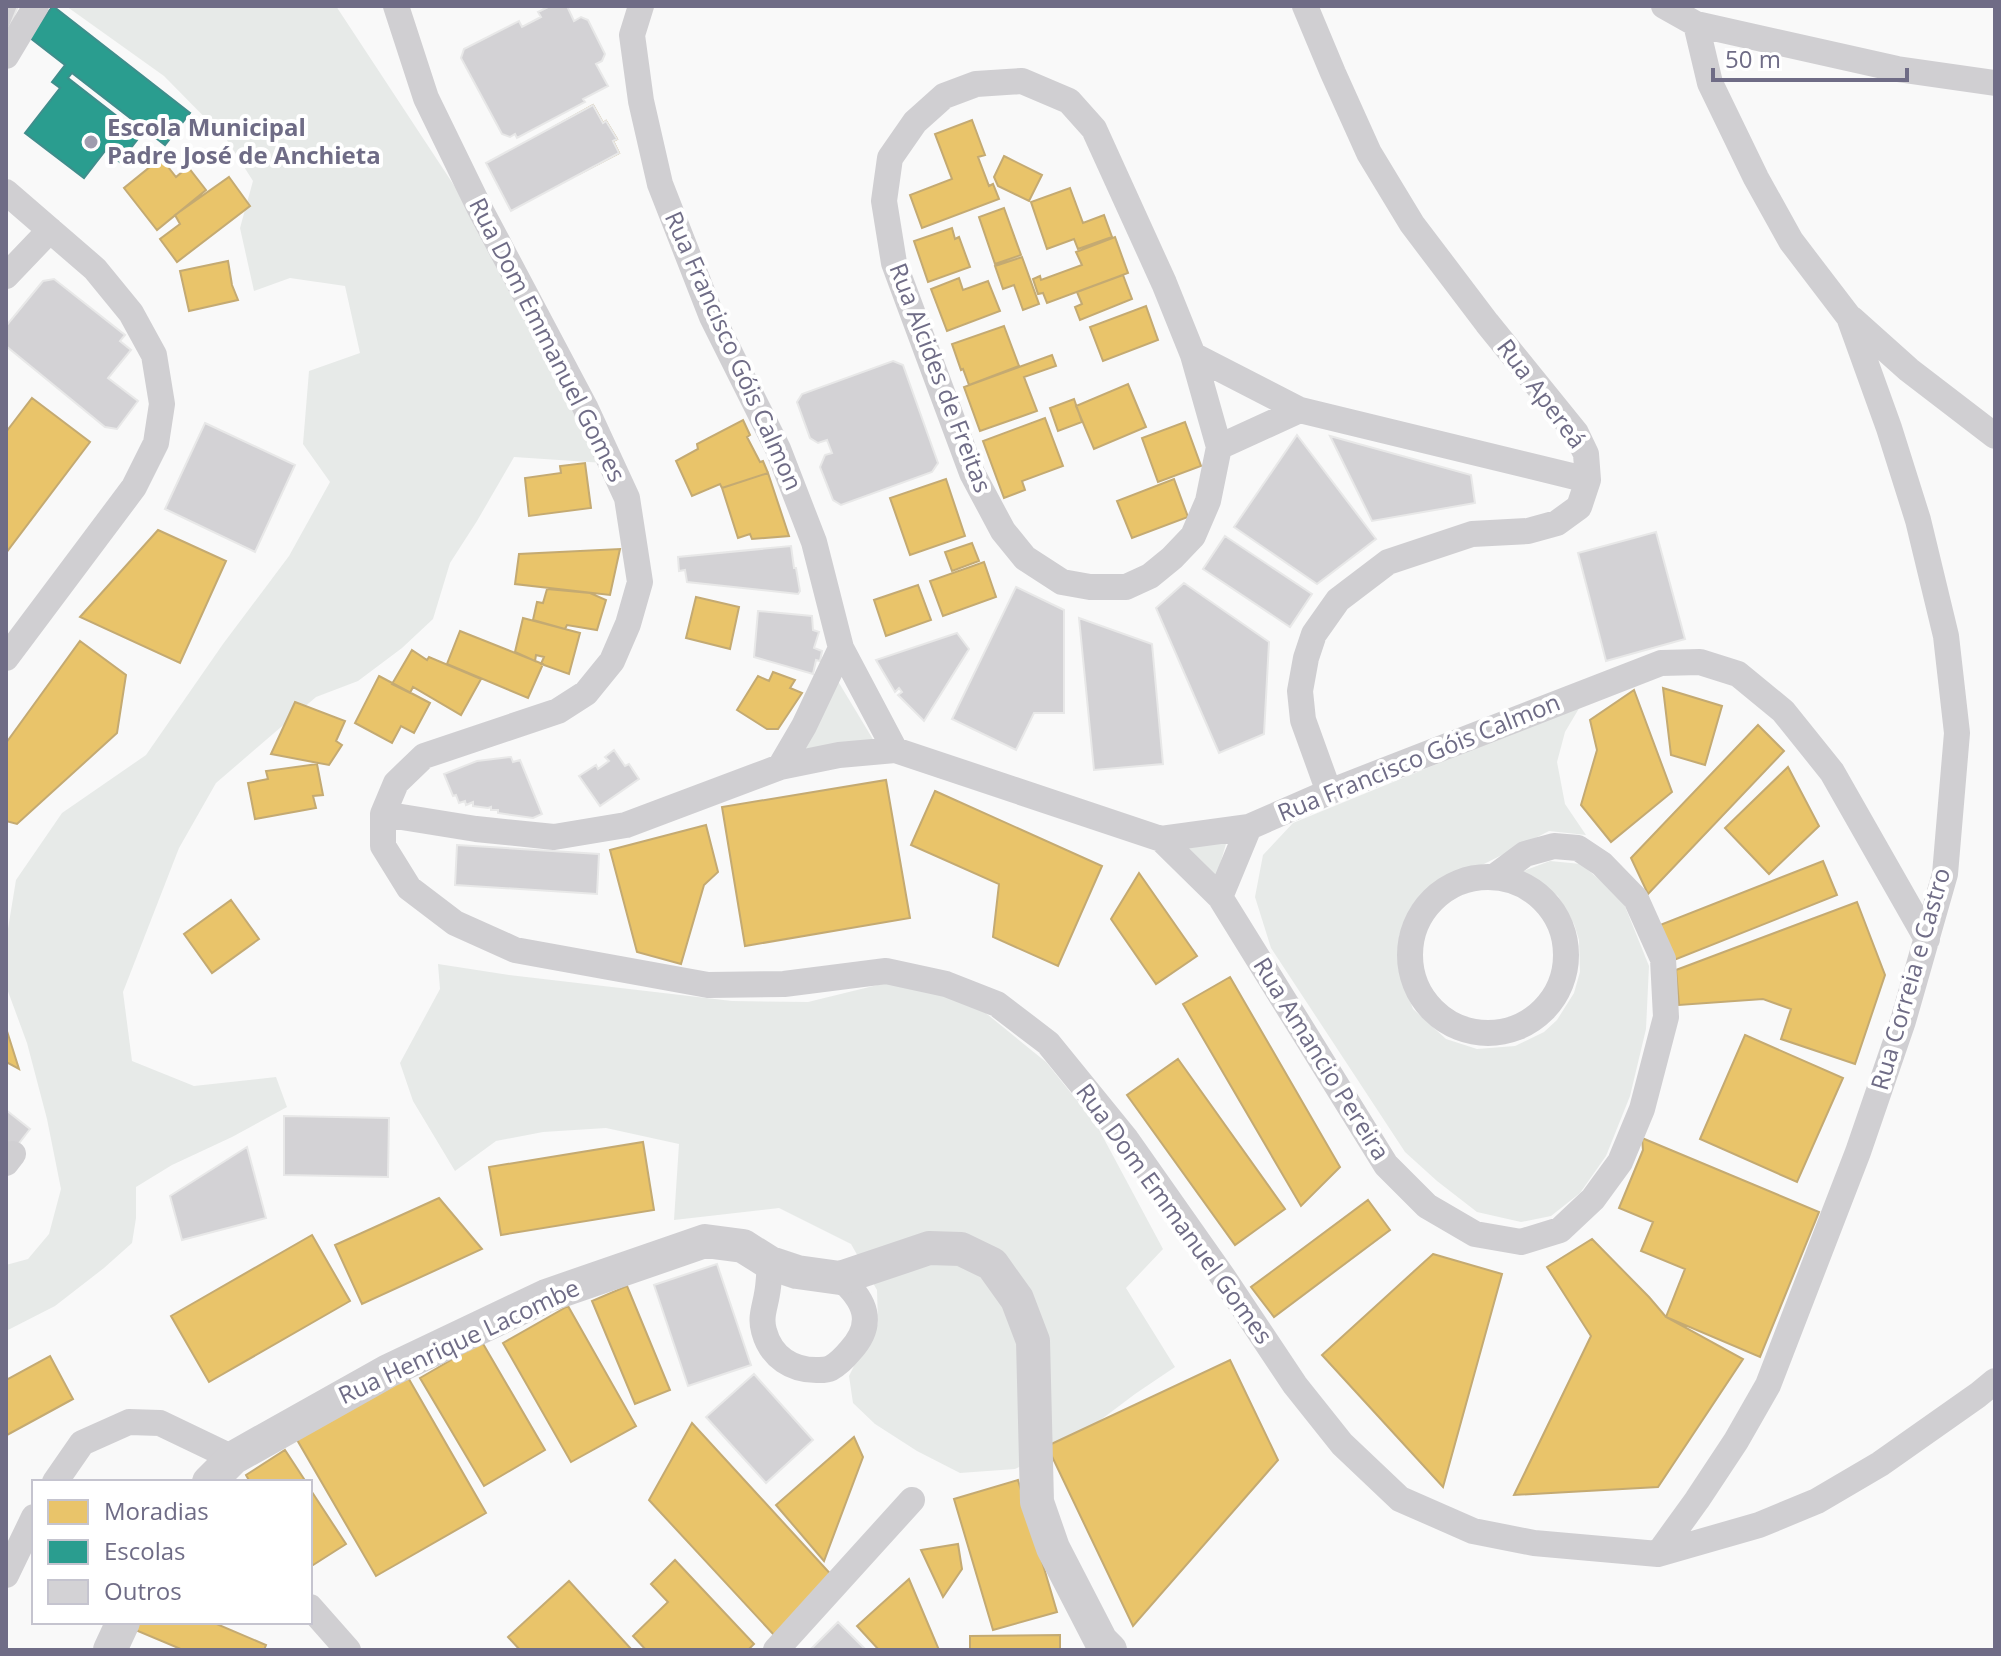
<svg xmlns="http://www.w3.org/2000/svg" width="2001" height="1656" viewBox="0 0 2001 1656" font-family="'Open Sans',sans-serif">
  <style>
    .green { fill: #e7eae8 }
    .homes { fill: #e9c46a; stroke: #c4aa72; stroke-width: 2 }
    .schools { fill: #2a9d8f; stroke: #3f8e8c; stroke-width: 2 }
    .building { fill: #d3d2d5; stroke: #e8e8e8; stroke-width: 2 }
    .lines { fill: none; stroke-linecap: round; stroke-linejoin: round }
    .minor { stroke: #d0cfd2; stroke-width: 26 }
    .tertiary { stroke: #d0cfd2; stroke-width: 34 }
    .poi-dot { fill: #9f9dae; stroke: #fff; stroke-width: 3 }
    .labels { text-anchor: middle; stroke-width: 8; stroke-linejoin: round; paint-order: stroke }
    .poi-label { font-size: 24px; font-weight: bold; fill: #6f6c86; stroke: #fff; text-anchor: start }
    .street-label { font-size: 24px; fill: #6f6c86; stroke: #fff }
  </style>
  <rect width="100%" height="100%" fill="#f9f9f9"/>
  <path class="green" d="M66 6H336L461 196 604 463 514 457 477 521 450 563 433 619 402 648 358 681 316 697 216 783 179 848 123 992 132 1061 194 1086 276 1077 287 1107 232 1137 172 1165 136 1187V1218L132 1243 104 1268 55 1306 6 1331V1265L28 1259 49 1234 61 1189 47 1119 27 1043 6 986V941L16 880 62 813 146 755 223 644 289 556 330 482 303 444 309 371 360 353 345 286 290 278 254 291 240 228 253 181 227 140 164 76Z
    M836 678 874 741 804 751Z
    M1581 705 1565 732 1557 762 1565 804 1586 835 1549 831 1482 865 1451 873 1425 891 1411 907 1399 936 1398 968 1413 1009 1446 1039 1477 1049 1515 1046 1544 1032 1557 1020 1574 993 1580 972 1579 940 1574 924 1558 896 1521 872 1550 861 1581 864 1622 899 1649 966 1646 1029 1630 1096 1606 1156 1580 1193 1551 1216 1521 1222 1477 1212 1437 1181 1405 1152 1271 948 1255 897 1263 855 1293 823Z
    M1228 837 1216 878 1181 842Z
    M438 964 509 975 732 1001 808 1002 902 979 982 1010 1046 1062 1096 1124 1163 1249 1126 1288 1175 1367 1135 1394 1070 1443 1015 1469 960 1473 917 1451 875 1424 853 1403 849 1376 861 1352 878 1324 877 1290 851 1244 779 1208 674 1220 679 1144 606 1128 543 1132 496 1141 455 1171 413 1101 400 1063 440 989Z"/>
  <path class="homes" d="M593 105 603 123 606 121 617 139 613 141 619 153 579 174 554 127Z
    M972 120 985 155 978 157 989 186 993 184 999 199 922 228 910 195 952 179 935 134Z
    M1004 156 1042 175 1029 201 998 186 994 177Z
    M161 158 176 177 188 167 206 190 157 230 124 188Z
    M229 177 250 206 177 262 160 239 180 224 175 215Z
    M1070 188 1083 223 1104 215 1112 237 1078 249 1074 239 1047 249 1031 202Z
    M1004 208 1021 255 995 264 979 217Z
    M952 228 955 239 959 237 970 267 928 282 914 241Z
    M1115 237 1128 273 1047 303 1043 293 1038 294 1033 279 1040 276 1041 280 1082 265 1076 252Z
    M1022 257 1039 304 1023 310 1014 285 1003 289 995 266Z
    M228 261 232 285 238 300 189 311 180 271Z
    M1123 275 1132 299 1080 320 1075 307 1082 304 1077 292Z
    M959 278 963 290 988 281 1000 311 947 331 931 289Z
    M1146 306 1158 340 1103 361 1090 327Z
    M1004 326 1019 366 969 385 963 369 961 370 952 344Z
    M1052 355 1056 366 1024 377 1037 411 980 431 964 387Z
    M1128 384 1146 427 1094 449 1076 406Z
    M32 398 90 442 6 553V432Z
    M1074 399 1082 422 1058 431 1050 408Z
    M1045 418 1063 466 1022 481 1025 490 1004 498 983 441Z
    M743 420 750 435 747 437 760 462 763 461 768 473 722 488 720 484 692 496 676 461 698 449 697 444Z
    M1185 422 1201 466 1158 482 1142 438Z
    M585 463 591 508 529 516 525 478 561 473 560 466Z
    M768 473 789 536 752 539 750 534 738 538 722 488Z
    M946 479 965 536 910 555 890 498Z
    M1174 479 1188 517 1132 538 1117 501Z
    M158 530 226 561 180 663 80 617Z
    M972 543 979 561 952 571 945 552Z
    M620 549 610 595 515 584 519 554Z
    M984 562 996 597 943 616 930 581Z
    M918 585 931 620 886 636 874 600Z
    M547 589 590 593 606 600 597 630 567 625 565 629 533 620 537 602 543 603Z
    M696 597 739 607 730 649 686 638Z
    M523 618 580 633 569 674 541 664 544 657 536 655 535 661 515 652Z
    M460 631 543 664 528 698 447 664Z
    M80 641 126 675 117 733 17 824 6 821V743Z
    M412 650 427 660 429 657 481 679 461 715 413 687 410 693 392 684Z
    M773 672 795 680 790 688 802 693 778 729H767L737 710 758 676 769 681Z
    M379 676 430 703 414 733 401 726 392 743 355 723Z
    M1663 688 1722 706 1705 765 1671 755Z
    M1634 690 1672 792 1611 842 1581 805 1597 750 1590 720Z
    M295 702 345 721 336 741 342 745 329 765 271 754Z
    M1758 725 1784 751 1648 894 1631 858Z
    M317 764 323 795 313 796 316 808 255 819 248 783 268 779 266 771Z
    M1788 767 1819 826 1769 874 1725 828Z
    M886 780 910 918 745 946 722 807Z
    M935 791 1102 866 1058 966 993 937 999 884 911 845Z
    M706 825 718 872 704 885 681 964 637 952 610 850Z
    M1823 861 1837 895 1674 960 1660 925Z
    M1139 873 1197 956 1156 984 1111 919Z
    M231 900 259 939 212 973 184 934Z
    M1857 902 1885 975 1855 1064 1781 1039 1791 1009 1763 999 1679 1005 1676 970Z
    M1230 977 1340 1167 1301 1206 1183 1004Z
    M6 1028 19 1069 6 1062Z
    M1745 1035 1843 1078 1797 1182 1700 1139Z
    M1178 1059 1285 1209 1235 1245 1127 1095Z
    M1642 1138 1819 1212 1760 1357 1666 1317 1685 1269 1641 1251 1653 1222 1619 1208 1643 1150Z
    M643 1142 654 1210 501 1235 489 1167Z
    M439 1198 482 1249 362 1304 335 1245Z
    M1368 1200 1390 1230 1274 1317 1251 1287Z
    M312 1235 350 1301 209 1382 171 1316Z
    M1592 1239 1649 1297 1666 1317 1743 1359 1658 1487 1514 1495 1591 1336 1547 1267Z
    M1433 1254 1502 1274 1443 1487 1322 1355Z
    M627 1286 670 1390 635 1404 592 1301Z
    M568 1306 636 1426 571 1462 503 1343Z
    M482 1342 545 1450 484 1486 420 1378Z
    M50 1356 73 1399 7 1435 6 1380Z
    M1230 1360 1278 1460 1133 1626 1047 1446Z
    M406 1374 486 1513 376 1576 296 1438Z
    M692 1423 836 1580 775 1636 649 1500Z
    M854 1437 863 1457 824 1561 776 1505Z
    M285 1450 306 1482H250L246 1475Z
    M1018 1480 1057 1612 993 1630 954 1499Z
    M310 1489 346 1544 310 1567Z
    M958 1544 962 1569 943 1597 921 1550Z
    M675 1560 754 1644 748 1650H646L633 1636 668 1602 651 1584Z
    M909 1579 939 1650H879L857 1626Z
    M569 1581 632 1650H520L508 1637Z
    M136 1622H212L266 1645 264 1650H183L133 1629Z
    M1060 1635V1650H970V1636Z"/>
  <path class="schools" d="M53 6 190 113 165 145 72 73 68 78 141 135 120 162 105 151 84 178 25 133 60 88 52 82 65 65 29 37Z"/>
  <path class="building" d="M6 6H18L6 36Z
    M550 6H567L574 21 581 17 588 20 605 54 602 61 596 64 608 86 583 99 585 102 517 138 515 134 510 137 502 134 461 58 464 49 519 21 522 27 541 17 538 12Z
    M593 105 603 123 606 121 617 139 613 141 619 153 511 211 486 163Z
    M54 279 125 335 120 341 131 350 108 378 138 401 117 429 105 427 6 346V326L43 281Z
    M893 361 903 365 938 463 932 472 841 505 833 500 820 467 825 455 832 453 827 440 818 443 810 438 797 402 802 394Z
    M205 423 295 465 255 552 165 509Z
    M1297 435 1376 539 1317 584 1234 527Z
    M1330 436 1471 475 1475 503 1372 521Z
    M1656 532 1685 639 1606 661 1578 553Z
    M1225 536 1312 594 1290 627 1203 569Z
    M791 546 794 568H796L800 591 798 594 687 582 685 570 679 571 678 557Z
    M1184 583 1269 642 1264 734 1219 753 1156 608Z
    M1016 587 1064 610V713H1034L1016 750 952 719Z
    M758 611 812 616 813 630 819 632 814 648 822 651 820 661 816 660 813 674 754 657Z
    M1079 618 1152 644 1163 764 1094 770Z
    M957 633 969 649 924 721 898 695 902 692 899 688 895 692 876 660Z
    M614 750 625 766 629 764 639 779 600 806 579 776 596 765 598 769 609 761 605 757Z
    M511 757 513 762 520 760 542 814 533 818 498 813V810H491V807L488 808 473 806V802L466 805 465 801 459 803 456 795 453 796 444 774 477 761Z
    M457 845 599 854 597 894 455 885Z
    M6 1110 30 1129 6 1160Z
    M284 1116 389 1118 388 1177 284 1175Z
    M247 1147 266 1218 182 1240 170 1196Z
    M717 1264 751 1365 688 1386 654 1285Z
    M754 1374 813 1440 766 1483 706 1417Z
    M838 1622 866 1650H810Z"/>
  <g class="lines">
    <path class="minor" d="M396 6 426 98 480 209 585 407 627 498 640 582 628 624 612 661 586 693 558 711 424 756 396 783 383 814V846L409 888 455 923 515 950 708 985 784 984 886 971 946 984 997 1004 1048 1043 1126 1139 1223 1277 1295 1385 1342 1444 1400 1499 1473 1531 1534 1543 1658 1554 1759 1525 1817 1501 1880 1464 1978 1395 1995 1381
      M641 6 632 35 641 101 660 184 712 317 778 449 814 542 841 648 895 750 1161 839 1249 827 1329 792 1661 663 1700 662 1738 674 1783 711 1832 772 1927 939
      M1305 6 1333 73 1369 153 1412 224 1487 323 1576 433 1586 454 1588 480 1579 507 1557 523 1528 531 1472 534 1388 562 1338 600 1314 634 1306 658 1300 691 1303 720 1329 792
      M1664 6 1696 24 1897 69 1995 83
      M6 56 36 6
      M1022 81 1069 101 1094 129 1164 283 1193 355 1219 447 1208 501 1193 536 1172 558 1150 576 1126 587H1090L1062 582 1025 558 1003 531 972 473 894 263 884 201 890 158 915 122 944 96 976 84Z
      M6 192 95 269 131 313 154 355 162 404 156 443 134 487 6 658
      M6 276 50 230
      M1852 319 1909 370 1995 436
      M1193 355 1300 410 1588 480
      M1219 447 1300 410
      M780 767 804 726 841 648
      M383 814 476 829 554 837 626 825 780 767 839 755 895 750
      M1249 827 1220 897 1386 1165 1427 1206 1475 1234 1521 1242 1560 1230 1593 1199 1620 1162 1642 1109 1666 1017 1663 959 1636 899 1602 864 1578 848 1554 846 1525 854 1494 877
      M1161 839 1220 897
      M1410 955a78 78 0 1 1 156 0a78 78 0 1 1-156 0Z
      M6 1163 13 1154
      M770 1263C769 1274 769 1284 767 1294 765 1307 760 1317 764 1331 771 1357 792 1371 819 1370 824 1370 827 1370 831 1368 838 1364 845 1357 850 1351 876 1323 865 1300 840 1278
      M55 1482 82 1443 129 1422 160 1423 233 1458
      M1658 1554 1697 1500 1736 1441 1768 1385 1858 1152 1903 1021 1945 874 1957 733 1946 636 1918 520 1889 428 1849 317 1791 241 1756 178 1710 83 1696 24
      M6 1575 34 1517
      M310 1607 348 1650
      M776 1650 912 1500"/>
    <path class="tertiary" d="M209 1482 233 1458 388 1371 546 1296 705 1241 743 1246 770 1263 797 1272 840 1278 929 1248 961 1249 992 1264 1017 1299 1033 1341 1037 1502 1053 1548 1101 1641 1110 1650
      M110 1650 123 1622"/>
  </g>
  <circle class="poi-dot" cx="91" cy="142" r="8"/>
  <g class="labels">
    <g class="poi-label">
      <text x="107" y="136">Escola Municipal<tspan x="107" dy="28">Padre José de Anchieta</tspan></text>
    </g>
    <g class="street-label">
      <text transform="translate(547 340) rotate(63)" y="8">Rua Dom Emmanuel Gomes</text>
      <text transform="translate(733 351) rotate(66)" y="8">Rua Francisco Góis Calmon</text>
      <text transform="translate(940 378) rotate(69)" y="8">Rua Alcides de Freitas</text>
      <text transform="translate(1541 394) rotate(53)" y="8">Rua Apereá</text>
      <text transform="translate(1419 758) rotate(-22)" y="8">Rua Francisco Góis Calmon</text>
      <text transform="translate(1911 979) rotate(-74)" y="8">Rua Correia e Castro</text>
      <text transform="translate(1321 1059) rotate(58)" y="8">Rua Amancio Pereira</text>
      <text transform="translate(1174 1214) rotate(54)" y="8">Rua Dom Emmanuel Gomes</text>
      <text transform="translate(459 1342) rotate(-25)" y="8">Rua Henrique Lacombe</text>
    </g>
  </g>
  <rect width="2001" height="1656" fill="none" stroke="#6f6c86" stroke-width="16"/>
  <rect x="32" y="1480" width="280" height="144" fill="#ffffff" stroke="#c5c4cf" stroke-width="2"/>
  <rect x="48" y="1500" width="40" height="24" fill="#e9c46a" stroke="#c5c4cf" stroke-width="2"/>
  <text x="104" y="1520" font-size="24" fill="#6f6c86">Moradias</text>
  <rect x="48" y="1540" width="40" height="24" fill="#2a9d8f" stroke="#c5c4cf" stroke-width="2"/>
  <text x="104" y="1560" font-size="24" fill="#6f6c86">Escolas</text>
  <rect x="48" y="1580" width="40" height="24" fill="#d3d2d5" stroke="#c5c4cf" stroke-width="2"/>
  <text x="104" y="1600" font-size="24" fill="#6f6c86">Outros</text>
  <path d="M1713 68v12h194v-12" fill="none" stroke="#6f6c86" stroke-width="4"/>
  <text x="1725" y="68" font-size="24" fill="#6f6c86" stroke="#ffffff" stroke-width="6" paint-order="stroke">50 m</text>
</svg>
